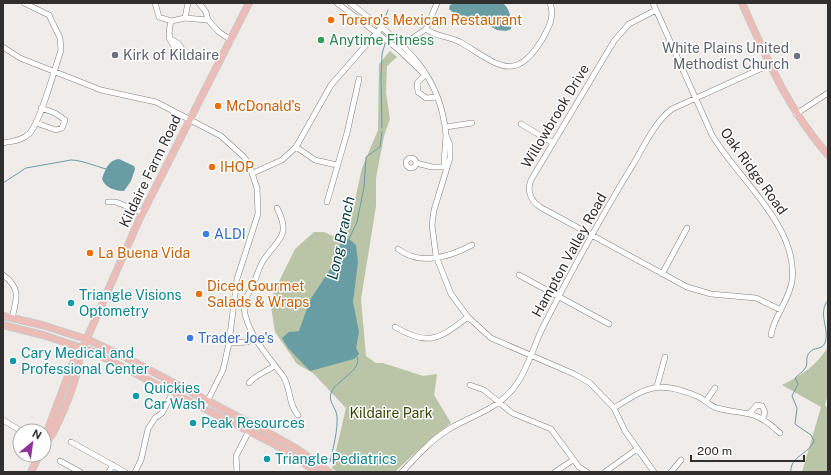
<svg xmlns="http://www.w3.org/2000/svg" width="831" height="475" viewBox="0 0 831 475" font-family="'Public Sans',sans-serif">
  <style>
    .green { fill: #bac4a7 }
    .water { fill: #689da3 }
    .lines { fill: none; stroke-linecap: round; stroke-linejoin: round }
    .stream { stroke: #689da3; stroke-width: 1 }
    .minor-casing { stroke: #837f7c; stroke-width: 6 }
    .major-casing { stroke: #c9c9c9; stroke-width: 8 }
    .minor { stroke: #fff; stroke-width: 5 }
    .major { stroke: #eebcb6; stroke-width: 6 }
    .food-dot { fill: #e8710a; stroke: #fff; stroke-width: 1.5 }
    .leisure-dot { fill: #2e9e5b; stroke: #fff; stroke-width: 1.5 }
    .worship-dot { fill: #6b7280; stroke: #fff; stroke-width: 1.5 }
    .shop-dot { fill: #3f7fe0; stroke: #fff; stroke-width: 1.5 }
    .culture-dot { fill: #0f9aa8; stroke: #fff; stroke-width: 1.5 }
    .labels { text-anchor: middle; stroke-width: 3; stroke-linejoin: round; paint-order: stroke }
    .food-label { font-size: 14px; fill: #c56008; stroke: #fff; text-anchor: start }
    .leisure-label { font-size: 14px; fill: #27864d; stroke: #fff; text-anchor: start }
    .worship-label { font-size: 14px; fill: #5b616d; stroke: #fff; text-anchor: end }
    .street-label { font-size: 14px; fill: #312f2e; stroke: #fff }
    .shop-label { font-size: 14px; fill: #366cbe; stroke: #fff; text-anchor: start }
    .culture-label { font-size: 14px; fill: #0d838f; stroke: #fff; text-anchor: start }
    .park-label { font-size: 14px; fill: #354503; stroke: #fff }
    .water-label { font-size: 15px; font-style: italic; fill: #083d42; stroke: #fff }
  </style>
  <rect width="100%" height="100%" fill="#f0ece9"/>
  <path class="green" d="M390 51 397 57 387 66 386 93 390 119 384 136 376 178V206L361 299 366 356 376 363H383L423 376 437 374 434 395 451 423 418 450 395 472H337L332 468 346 408 313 373 297 364 275 332 270 300 295 249 314 232H324L337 238 350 223 362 168 378 130 379 64Z
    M828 347V393L825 405 828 409V472H802L821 407 782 385C801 376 817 365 828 347Z"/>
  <path class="water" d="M454 3H503C510 9 512 20 511 29L506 31 497 30 477 19 455 14 449 9 450 5Z
    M119 159 134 166 135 169 131 181 124 191C116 191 105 188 102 179 105 170 108 160 119 159Z
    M349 239 356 245 358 262 353 302 359 332 356 348 359 354 354 359 310 371 288 348 282 338 289 332 299 331 310 300 331 268 342 240Z"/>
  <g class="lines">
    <path class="stream" d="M384 20 388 10
      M382 128 381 80 382 54 385 44
      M3 183 26 168 71 160C81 160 95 166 106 169
      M828 216V217
      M349 239 357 222 364 187 366 157 380 147 382 132
      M330 462C333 448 338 431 337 416 336 408 328 401 331 393 335 381 363 370 357 357
      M791 472C789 457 810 453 814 441L811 435 795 424 797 408 792 396 798 384 795 378C798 375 804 371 806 367 808 362 805 356 810 352 814 347 822 350 825 343 830 328 817 314 828 300"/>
    <g class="minor-casing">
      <path id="minor" d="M155 3 159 17 171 21 185 18 208 20 219 32 231 40
        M199 3 206 12 208 20
        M337 3 398 49 423 73
        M350 3C399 41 440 68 446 135
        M653 3 712 135C738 179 799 227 792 281 789 301 774 316 771 335
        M656 10 629 24 614 41 531 180C527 190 530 200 540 207L687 287 711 294 756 298 781 310
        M185 18 188 3
        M426 29C436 37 449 36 460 42 496 63 515 86 543 38 549 27 555 16 550 3
        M169 38 179 44 182 49 178 50C168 42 168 33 171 21
        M401 46 426 29 437 3
        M3 47 20 58 101 90 156 102 221 136 244 157 249 164 257 188 258 214 237 279 229 343 223 370 204 408
        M425 75 417 83 418 92 426 98 437 97
        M796 114 828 93
        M36 123 56 130 62 128 65 120 55 113 41 108
        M521 124 553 143
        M446 127 472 123
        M3 143C12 141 21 141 29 134 40 123 55 68 61 50L60 38 49 15 24 3
        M296 147 315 160 337 165
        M406 163a5 5 0 1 1 10 0a5 5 0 1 1-10 0Z
        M416 163 432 167H446
        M446 167 444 163 446 135 450 145V158L434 210 432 225 436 256 451 294 468 317 491 338 574 374 590 383 614 408 625 431 654 472
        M253 173 282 160 296 147 331 85 381 28
        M108 202H116L143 213
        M327 202 347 133 359 79
        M277 208C292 237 277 239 263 261 258 269 256 280 251 289 248 295 243 300 244 308 247 334 268 356 283 376 291 388 288 404 298 415
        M398 249C420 266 450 257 472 245
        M662 274 687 228
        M3 275C21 288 17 298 12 318
        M519 275 609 324
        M395 327C429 347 439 339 468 317
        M229 343 247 342 255 339
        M249 383C255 375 266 372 274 366
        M470 385 484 390 512 413 551 429 579 467 587 472
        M657 386 665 357
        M706 401 715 388
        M614 408C649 386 658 380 699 397 705 400 710 406 717 408 748 416 753 408 780 433
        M750 413 757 405 762 406 765 412 763 418
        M3 420 21 431
        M71 442 125 472
        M60 461 80 472
        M109 472 113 465
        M135 472 141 460 148 429 155 418 162 413 173 392
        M237 472 236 456 249 431
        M402 472C416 457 431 440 449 429 473 415 499 409 516 385 529 367 534 344 544 325 572 270 602 215 634 163 645 144 655 122 672 109L769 65
        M555 472 573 460
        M605 472 637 449
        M671 472 681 460"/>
    </g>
    <g class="major-casing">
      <path id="major" d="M742 3C767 59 787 108 828 155
        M3 316 42 325 86 339 121 355 278 438 300 451 329 472
        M3 325 43 335 91 351 272 443 294 456 316 472
        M46 441 47 432 74 360 80 354
        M44 446C46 441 50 438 53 433 64 411 78 378 80 354L139 220 249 3
        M31 472 39 455"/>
    </g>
    <use href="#minor" class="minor"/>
    <use href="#major" class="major"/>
  </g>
  <g class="food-dot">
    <circle cx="331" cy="20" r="4"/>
    <circle cx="218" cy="106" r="4"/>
    <circle cx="212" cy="167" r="4"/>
    <circle cx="90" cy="253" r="4"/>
    <circle cx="199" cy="294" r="4"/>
  </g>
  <circle class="leisure-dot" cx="321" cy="40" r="4"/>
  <g class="worship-dot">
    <circle cx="115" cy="55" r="4"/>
    <circle cx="797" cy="56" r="4"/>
  </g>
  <g class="shop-dot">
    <circle cx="206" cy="234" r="4"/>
    <circle cx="190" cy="338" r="4"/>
  </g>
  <g class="culture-dot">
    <circle cx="71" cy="303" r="4"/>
    <circle cx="13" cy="361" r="4"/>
    <circle cx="136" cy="396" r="4"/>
    <circle cx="193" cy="423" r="4"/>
    <circle cx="267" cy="459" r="4"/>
  </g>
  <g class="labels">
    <g class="food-label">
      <text x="339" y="25">Torero's Mexican Restaurant</text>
      <text x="226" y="111">McDonald's</text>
      <text x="220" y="172">IHOP</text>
      <text x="98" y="258">La Buena Vida</text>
      <text x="207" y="291">Diced Gourmet<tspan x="207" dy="16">Salads &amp; Wraps</tspan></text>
    </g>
    <g class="leisure-label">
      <text x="329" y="45">Anytime Fitness</text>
    </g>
    <g class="worship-label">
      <text x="789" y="53">White Plains United<tspan x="789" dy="16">Methodist Church</tspan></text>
      <text x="123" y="60" text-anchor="start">Kirk of Kildaire</text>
    </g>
    <g class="street-label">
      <text transform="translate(555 116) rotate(-59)" y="5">Willowbrook Drive</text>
      <text transform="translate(150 171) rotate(-64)" y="5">Kildaire Farm Road</text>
      <text transform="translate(754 171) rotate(54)" y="5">Oak Ridge Road</text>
      <text transform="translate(569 255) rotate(-61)" y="5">Hampton Valley Road</text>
    </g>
    <g class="shop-label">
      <text x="214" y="239">ALDI</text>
      <text x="198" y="343">Trader Joe's</text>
    </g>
    <g class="culture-label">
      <text x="79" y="300">Triangle Visions<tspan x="79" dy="16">Optometry</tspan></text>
      <text x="21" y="358">Cary Medical and<tspan x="21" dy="16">Professional Center</tspan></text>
      <text x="144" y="393">Quickies<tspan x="144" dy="16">Car Wash</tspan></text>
      <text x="201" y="428">Peak Resources</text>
      <text x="275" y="464">Triangle Pediatrics</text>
    </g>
    <g class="park-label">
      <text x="391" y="418">Kildaire Park</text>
    </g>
    <g class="water-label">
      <text transform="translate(341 238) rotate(-78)" y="5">Long Branch</text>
    </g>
  </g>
  <rect width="831" height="475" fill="none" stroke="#312f2e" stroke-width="8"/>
  <g transform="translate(32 443) rotate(29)"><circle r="19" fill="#ffffff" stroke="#adacab"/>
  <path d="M0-3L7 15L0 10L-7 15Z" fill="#91329a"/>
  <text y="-6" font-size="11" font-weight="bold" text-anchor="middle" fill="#312f2e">N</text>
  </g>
  <path d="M691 455v6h113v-6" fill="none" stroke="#312f2e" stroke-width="2"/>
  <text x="697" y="455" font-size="12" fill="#312f2e" stroke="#ffffff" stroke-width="3" paint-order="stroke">200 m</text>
</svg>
